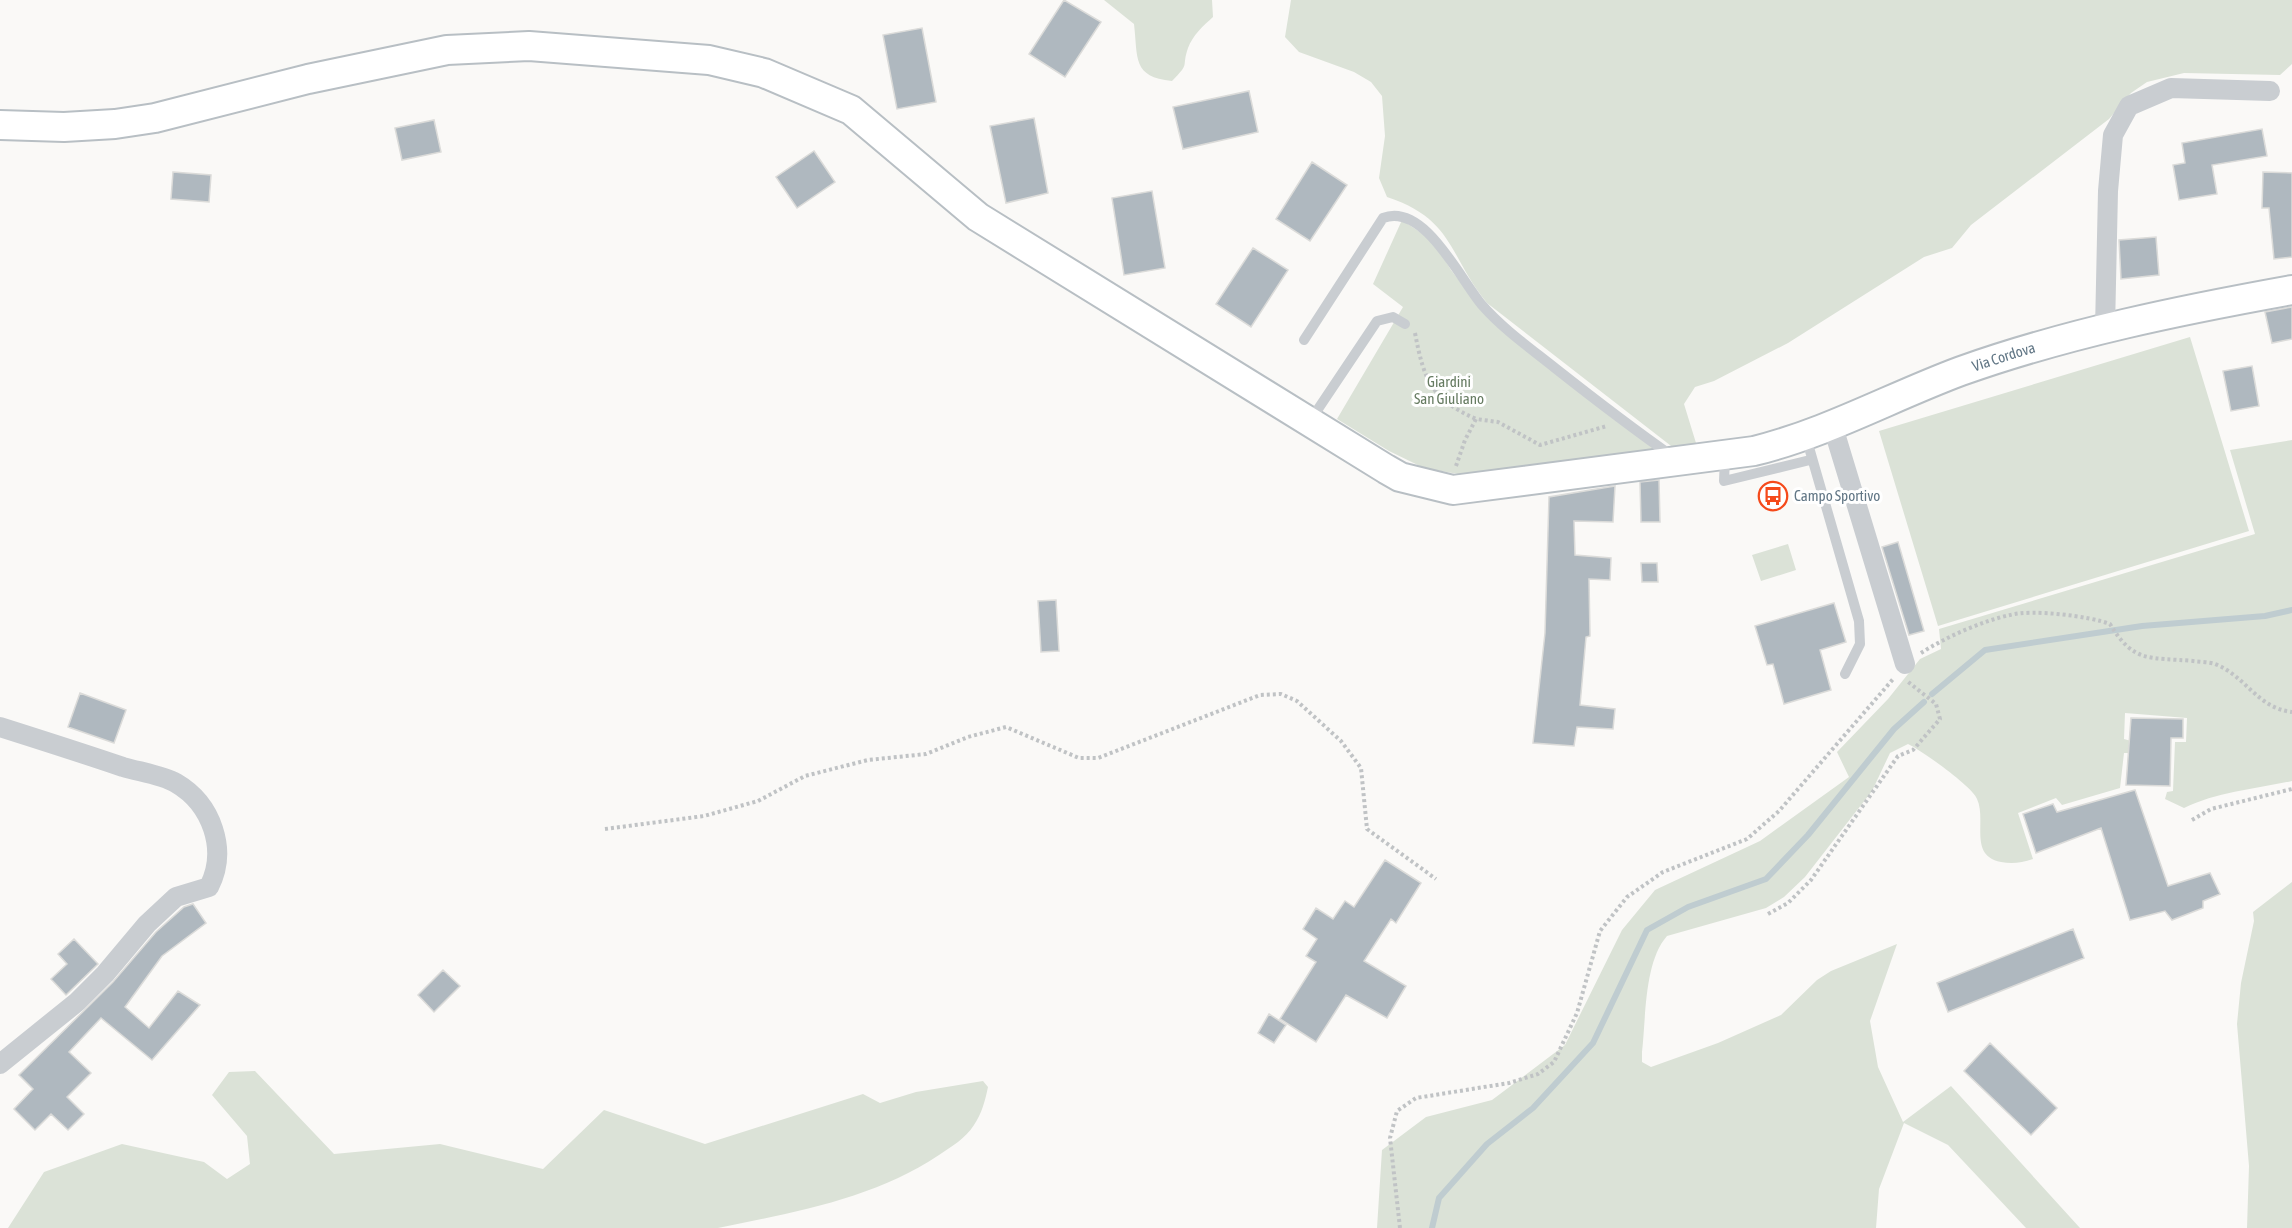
<svg xmlns="http://www.w3.org/2000/svg" width="2292" height="1228" viewBox="0 0 2292 1228" font-family="'Asap Condensed',sans-serif">
  <style>
    .green { fill: #dbe2d7 }
    .lines { fill: none; stroke-linecap: round; stroke-linejoin: round }
    .stream { stroke: #bfccd0; stroke-width: 6 }
    .building { fill: #afb8bf; stroke: #dbdbd9; stroke-width: 1.5 }
    .secondary-casing { stroke: #b8bfc4; stroke-width: 32 }
    .path { stroke: #c0c3c5; stroke-width: 4; stroke-dasharray: 3 3; stroke-linecap: butt }
    .lane { stroke: #c9cdd1; stroke-width: 10 }
    .street { stroke: #c9cdd1; stroke-width: 20 }
    .secondary { stroke: #fff; stroke-width: 28 }
    .labels { text-anchor: middle; stroke-width: 6; stroke-linejoin: round; paint-order: stroke }
    .street-label { font-size: 15px; fill: #617685; stroke: #fff }
    .park-label { font-size: 15px; fill: #667b61; stroke: #fff }
    .poi-label { font-size: 15px; fill: #617685; stroke: #fff; text-anchor: start }
  </style>
  <rect width="100%" height="100%" fill="#faf9f7"/>
  <path class="green" d="M1104 0H1212L1213 17C1203 26 1193 35 1188 48 1181 68 1191 62 1172 81 1132 77 1138 58 1134 24Z
    M1291 0H2292V64L2280 75 2184 73 2147 82 2131 93 2109 119 1971 225 1952 248 1924 257 1788 343 1714 381 1695 387 1684 404 1696 443 1675 449 1487 303C1448 255 1454 219 1387 197L1379 178 1385 136 1382 96 1371 82 1354 72 1299 52 1285 37Z
    M1402 220 1433 241 1451 270 1482 310 1660 452 1475 477 1424 468 1389 451 1337 419 1403 307 1373 284Z
    M2190 337 2249 531 1938 626 1879 431Z
    M2292 440V781C2256 789 2217 792 2184 808L2165 799 2167 792 2173 791 2175 742H2186L2187 718 2125 713 2124 739 2131 741V753H2124L2120 788 2062 805 2056 798 2018 813 2033 859C2021 863 2012 864 2001 862 1968 856 1987 820 1977 799 1973 787 1921 750 1908 744L1890 753 1872 791 1805 877 1784 897 1766 908 1667 936C1644 962 1646 1018 1642 1052V1062L1651 1067 1718 1043 1781 1015 1817 980 1831 971 1897 944 1870 1021 1878 1067 1903 1122 1951 1086 2080 1228H2026L1948 1145 1904 1123 1879 1189 1876 1228H1377L1382 1150 1426 1117 1492 1100 1565 1045 1622 930 1655 890 1760 841 1849 777 1837 752 1888 699 1920 659 1941 649 1939 629 2255 534 2230 450Z
    M1788 544 1796 570 1761 581 1752 555Z
    M2292 882V1228H2247L2249 1166 2237 1024 2241 983 2254 921 2253 912Z
    M255 1071 334 1154 440 1144 543 1169 604 1110 705 1144 863 1094 880 1103 916 1092 983 1081 988 1087C985 1101 982 1113 974 1125 965 1139 952 1146 939 1155 873 1199 795 1212 718 1228H8L44 1172 122 1144 204 1162 227 1179 250 1164 247 1136 212 1095 229 1072Z"/>
  <g class="lines">
    <path class="stream" d="M1932 694 1985 650 2142 626 2265 616 2292 610
      M1432 1228 1439 1198 1487 1144 1533 1108 1593 1043 1647 930 1688 907 1766 879 1808 835 1894 729 1924 702"/>
  </g>
  <path class="building" d="M1064 0 1101 22 1065 77 1029 54Z
    M922 28 936 102 897 109 883 35Z
    M1249 91 1258 132 1183 149 1173 107Z
    M1034 118 1048 193 1006 203 990 126Z
    M434 120 441 152 402 160 395 128Z
    M2262 129 2267 156 2212 165 2217 194 2179 200 2173 165 2185 163 2182 143Z
    M814 151 835 182 797 208 776 177Z
    M1312 162 1347 185 1310 241 1276 219Z
    M173 172 211 175 209 202 171 199Z
    M2263 172 2292 173V257L2274 259 2269 208H2262Z
    M1152 191 1165 268 1124 275 1112 198Z
    M2156 237 2159 275 2121 279 2119 240Z
    M1253 248 1288 270 1251 327 1216 304Z
    M2292 307V339L2272 343 2265 312Z
    M2252 366 2259 406 2231 411 2223 371Z
    M1659 480 1660 522H1641L1640 482Z
    M1615 486 1613 522 1574 521 1575 555 1611 558 1610 580 1589 579 1590 636 1586 637 1580 705 1615 709 1613 729 1577 727 1574 746 1533 743 1545 633 1549 497Z
    M1898 542 1924 631 1909 635 1882 547Z
    M1641 563H1657L1658 582H1642Z
    M1056 600 1059 651 1041 652 1038 601Z
    M1834 603 1846 642 1820 650 1831 690 1784 704 1773 664 1767 665 1755 626Z
    M80 693 126 710 114 743 68 727Z
    M2131 718 2183 719V738H2171L2170 786 2126 785Z
    M2135 790 2168 886 2210 873 2220 894 2203 901V908L2172 920 2165 911 2130 920 2101 828 2036 853 2023 814 2053 804 2057 812Z
    M1385 860 1421 883 1396 923 1391 919 1364 961 1406 986 1387 1018 1346 995 1316 1042 1280 1019 1316 962 1306 956 1317 939 1303 929 1316 908 1333 919 1345 901 1354 907Z
    M193 904 206 923 162 956 125 1007 149 1028 178 991 200 1005 152 1060 101 1018 69 1052 91 1073 67 1097 84 1114 68 1130 51 1114 35 1130 14 1109 33 1089 19 1075 113 982 156 932 184 907Z
    M2073 929 2084 958 1948 1012 1937 983Z
    M74 939 98 964 66 995 51 979 67 964 58 954Z
    M443 970 460 986 434 1012 418 995Z
    M1269 1014 1286 1025 1274 1043 1258 1033Z
    M1990 1043 2057 1108 2031 1135 1964 1071Z"/>
  <g class="lines">
    <g class="secondary-casing">
      <g id="secondary">
        <path id="s1" d="M0 125 64 127 115 124 155 118 308 79 447 50 529 46 709 60 764 73 851 110 978 217 1386 469 1400 477 1453 490 1754 451C1827 433 1891 397 1961 371 2068 333 2181 310 2292 290"/>
      </g>
    </g>
    <path class="path" d="M1415 333C1424 380 1431 399 1476 419
      M1456 466 1465 440 1476 419 1498 422 1540 445 1607 426
      M1921 653C1946 637 1982 621 2010 615 2032 609 2089 616 2110 624 2134 664 2150 657 2193 661 2200 662 2209 662 2215 664 2246 676 2257 708 2292 712
      M2192 820 2211 809 2292 789
      M605 829 704 816 758 801 805 776 868 760 926 754 968 737 1006 727 1079 758H1098L1260 695 1281 694 1297 701 1341 741 1361 768 1367 829 1436 879
      M1768 914 1788 903 1811 880 1898 756 1913 750 1940 719 1936 704 1907 681
      M1400 1228 1390 1138 1397 1111 1416 1098 1509 1083 1538 1074 1554 1062 1577 1013 1600 931 1627 897 1663 872 1747 839 1779 811 1894 678"/>
    <path class="lane" d="M1304 340 1383 218C1424 202 1460 279 1482 305 1503 329 1530 348 1555 368 1593 398 1632 428 1672 456
      M1310 421 1377 321 1393 317 1405 324
      M1806 437 1859 621 1860 644 1845 674
      M1725 457 1724 481 1810 460"/>
    <path class="street" d="M2105 329 2108 191 2113 135 2129 106 2171 88 2270 91
      M1833 427 1905 664
      M0 727C41 740 82 753 123 767 140 772 162 775 176 783 212 804 228 850 209 887L176 897 147 924 105 974 77 1002 0 1064"/>
    <use href="#secondary" class="secondary"/>
  </g>
  <defs>
    <g id="bus-ring" transform="scale(1.5)"><circle r="9.5" fill="#fff" stroke="#f54a1b" stroke-width="1.5"/><path d="M-5-6H5V4H4V6H2V4H-2V6H-4V4H-5ZM-3.5-4V0h7V-4ZM-3.5 1.2v1.5H-2V1.2ZM2 1.2v1.5H3.5V1.2Z" fill="#f54a1b"/></g>
  </defs>
  <g fill-rule="evenodd">
    <use href="#bus-ring" x="1773" y="496"/>
  </g>
  <g class="labels">
    <g class="street-label">
      <text dy="5" stroke="none"><textPath href="#s1" startOffset="2156">Via Cordova</textPath></text>
    </g>
    <g class="park-label">
      <text x="1449" y="387">Giardini<tspan x="1449" dy="17">San Giuliano</tspan></text>
    </g>
    <g class="poi-label">
      <text x="1794" y="501">Campo Sportivo</text>
    </g>
  </g>
</svg>
